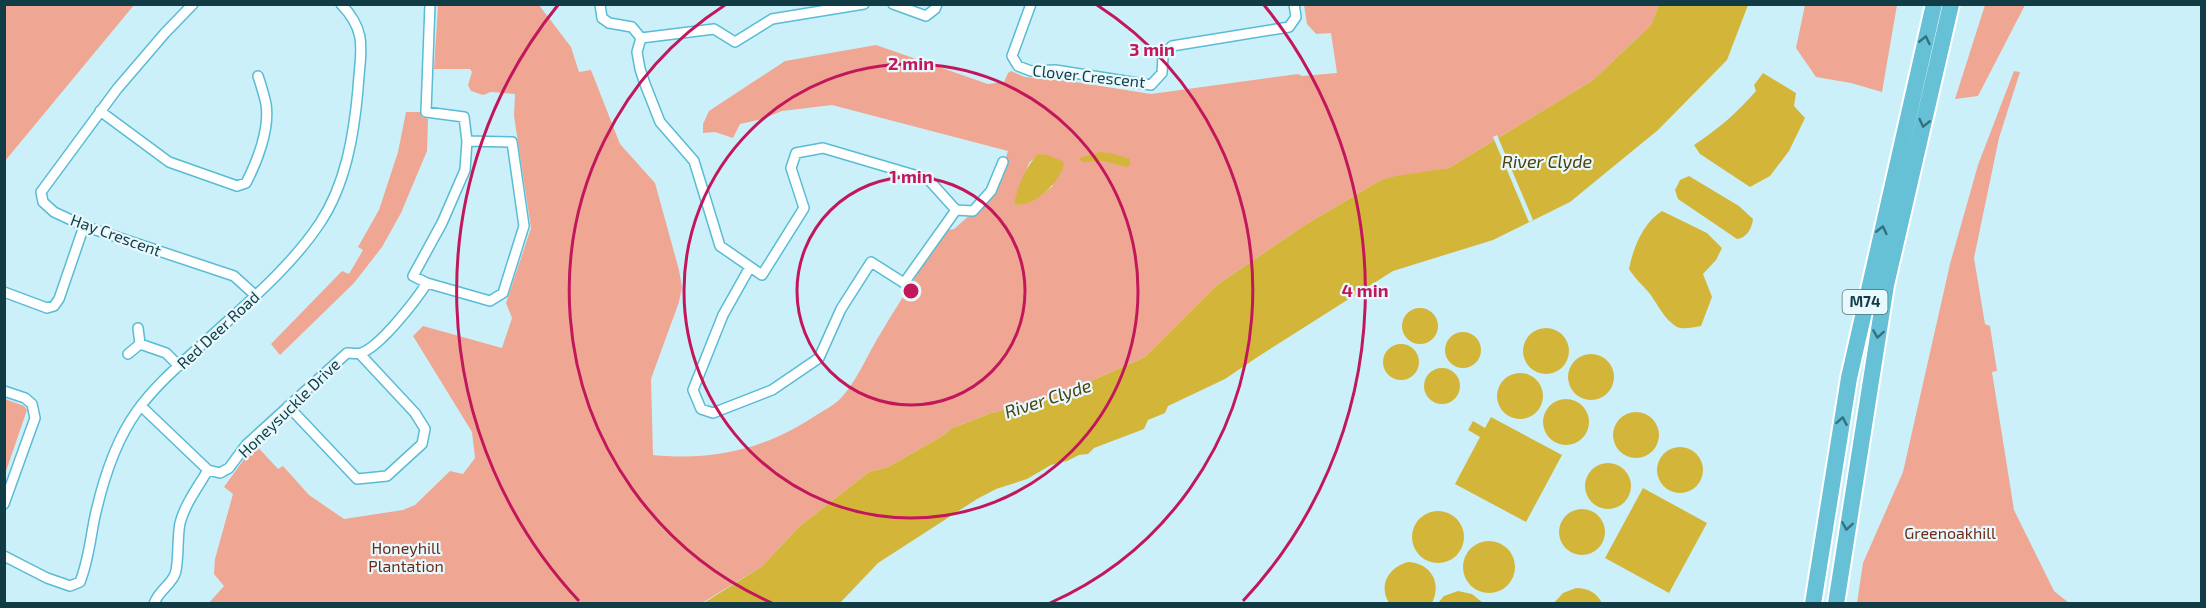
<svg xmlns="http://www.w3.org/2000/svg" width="2206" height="608" viewBox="0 0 2206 608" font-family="'Exo 2',sans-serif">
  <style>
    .green { fill: #efa794; fill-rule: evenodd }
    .water { fill: #d3b639 }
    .pier { fill: #ccf0f9 }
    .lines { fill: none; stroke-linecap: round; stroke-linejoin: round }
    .street-casing { stroke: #58bcd4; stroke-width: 12 }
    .highway-casing { stroke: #fff; stroke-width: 20 }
    .street { stroke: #fff; stroke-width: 9 }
    .highway { stroke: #66c0d6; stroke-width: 16 }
    .oneway { stroke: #337180 }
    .ring { fill: none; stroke: #c2185b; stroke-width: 3 }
    .labels { text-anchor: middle; stroke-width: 4.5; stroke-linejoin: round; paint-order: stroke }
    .shield { fill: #e8f9fe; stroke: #52757d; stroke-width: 1.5 }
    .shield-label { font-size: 15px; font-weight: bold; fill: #113c46 }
    .street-label { font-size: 16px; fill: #113c46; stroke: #e8f9fe }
    .park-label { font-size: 16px; fill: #6f2a18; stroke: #e8f9fe }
    .water-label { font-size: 18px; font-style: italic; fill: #4c400d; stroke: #e8f9fe }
    .centre { fill: #c2185b; stroke: #e8f9fe; stroke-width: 3 }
    .ring-label { font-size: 18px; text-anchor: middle; font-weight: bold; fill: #c2185b; stroke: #e8f9fe; stroke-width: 4.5; stroke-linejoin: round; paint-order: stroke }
  </style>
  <rect width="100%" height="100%" fill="#ccf0f9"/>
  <path class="green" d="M4 5H134L5 161H4Z
    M438 5H539L571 47 579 72 591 70 620 144 655 183 679 270 682 287 679 302 651 379 653 455C713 461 767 449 818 414 825 410 834 405 840 399 856 382 865 360 876 341 896 306 919 274 938 239L948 230 954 229 987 200 997 183 1008 151 832 105 782 111 762 119 740 124 733 138 715 132 703 133V124L709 111 785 61 876 45 988 84 1004 82 1008 73 1011 71 1025 77 1069 81 1151 94 1298 74 1302 76 1337 73 1331 33 1316 34 1307 24 1304 5H1659L1651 25 1593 80 1449 168 1379 181 1305 225 1217 285 1145 357 1053 398 991 413 950 429 944 435 888 467 869 472 801 525 761 567 702 603 208 604 224 586 214 574 215 559 233 494 224 487 255 444 278 469 283 466 309 495 344 519 403 510 415 505 450 471 463 474 475 458 472 432 413 336 423 326 502 348 512 318 506 303 531 228 514 116 515 94 491 92 483 95 471 91 468 85 472 72 470 69H434ZM1038 155 1053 186C1042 194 1028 207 1014 204L1029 163Z
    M1805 5H1897L1882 92 1851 83 1816 77 1796 48Z
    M1985 5H2025L1978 96 1955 99Z
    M2014 71 2020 72 1999 138 1974 258 1985 324 1990 326 1997 371 1992 372 2014 510 2054 591 2069 603H1857L1863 563 1903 472 1950 264 1978 165Z
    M406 112H422V117L428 119 427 151 401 213 382 247 354 283 280 355 271 344 342 271 349 274 363 250 358 247 379 210 398 152Z
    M5 399 24 406 27 410 5 474Z"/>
  <path class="water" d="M1659 5H1748L1727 60 1658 130 1570 202 1493 240 1393 271 1256 358 1225 379 1168 406 1165 413 1148 420 1144 429 1094 448 1088 454 1079 455 1067 461 1051 465 1027 479 996 489 977 499 878 563 840 603 702 604 761 567 801 525 869 472 888 467 944 435 950 429 991 413 1053 398 1145 357 1217 285 1305 225 1379 181 1396 176 1449 168 1593 80 1651 25Z
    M1763 73 1796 93 1794 106 1805 118 1789 151 1770 176 1750 187 1700 154 1694 145C1717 130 1737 113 1756 91L1754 85Z
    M1100 152 1111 153 1130 159V165L1127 167 1103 161 1083 162 1080 160V158Z
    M1038 154 1048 155 1064 162C1063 180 1032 210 1014 204 1018 185 1025 168 1038 154Z
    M1689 176 1739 206 1753 219C1752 228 1747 238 1737 239L1678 199 1675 190 1680 180Z
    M1662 211 1707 233 1722 248 1716 260 1703 274 1712 297 1701 326C1693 327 1684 330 1677 327 1665 320 1658 305 1650 294 1643 285 1635 279 1629 269 1633 248 1643 223 1662 211Z
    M1402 326a18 18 0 1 1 36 0a18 18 0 1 1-36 0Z
    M1523 351a23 23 0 1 1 46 0a23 23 0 1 1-46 0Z
    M1445 350a18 18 0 1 1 36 0a18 18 0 1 1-36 0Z
    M1383 362a18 18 0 1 1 36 0a18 18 0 1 1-36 0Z
    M1568 377a23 23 0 1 1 46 0a23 23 0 1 1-46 0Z
    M1424 386a18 18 0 1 1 36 0a18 18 0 1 1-36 0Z
    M1497 396a23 23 0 1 1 46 0a23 23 0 1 1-46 0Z
    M1543 422a23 23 0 1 1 46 0a23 23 0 1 1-46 0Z
    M1613 435a23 23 0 1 1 46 0a23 23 0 1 1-46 0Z
    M1491 417 1562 455 1526 522 1455 484 1480 437 1468 430 1473 421 1485 428Z
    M1657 470a23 23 0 1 1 46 0a23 23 0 1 1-46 0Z
    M1585 486a23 23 0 1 1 46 0a23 23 0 1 1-46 0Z
    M1643 488 1707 523 1669 593 1605 558Z
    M1559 532a23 23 0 1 1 46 0a23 23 0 1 1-46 0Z
    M1412 537a26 26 0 1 1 52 0a26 26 0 1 1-52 0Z
    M1463 567a26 26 0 1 1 52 0a26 26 0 1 1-52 0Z
    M1408 562C1431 563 1442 583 1432 603H1389C1378 585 1389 567 1408 562Z
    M1576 588C1588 588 1597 593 1602 603H1554L1563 593Z
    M1458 591 1472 594 1483 603H1438L1444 596Z"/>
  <path class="pier" d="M1497 135 1533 220 1529 222 1493 137Z"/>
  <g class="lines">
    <g class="street-casing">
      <path id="street" d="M193 4 165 33 117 89 41 192 43 202 54 212 84 226 234 276 256 296
        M600 4 602 18 609 23 632 27 641 38 637 52 640 69 645 84 660 122 694 161 720 246 762 275 804 208 791 168 796 153 823 148 928 179 956 210 904 283 871 262 841 309 819 358 772 390 713 413 701 409 693 390 723 315 750 267
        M893 4 926 16 935 9 937 4
        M1031 4 1012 56 1018 66 1031 71 1055 70 1151 85 1162 73 1163 56 1172 46 1289 27 1296 17 1294 4
        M641 38 714 29 735 42 772 19 864 4
        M100 111 169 162 237 186 246 183C257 162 270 129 266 104 264 95 261 85 258 76
        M956 210 973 211 991 191 1003 162
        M427 283 490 301 503 293 524 226 512 142 467 141
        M4 292 47 308 54 306 59 299 84 226
        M138 328 140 344 166 353 179 366
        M128 354 140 344
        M4 391 25 398 32 404 35 418 4 504
        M141 406 208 470 220 473 229 468 246 445 347 353C351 353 357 354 361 353 380 347 416 300 427 283L413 276 442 223 465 170 467 141 464 117 426 112 430 4
        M288 406 357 479 387 476 422 444 425 429 415 413 360 354
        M4 556 47 578 70 586 80 582C88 562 90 542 94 521 102 483 114 443 137 411 156 384 182 363 207 340 246 304 290 268 320 223 346 184 354 134 358 89 360 52 369 33 341 4
        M154 604C158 591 171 585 175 574 179 564 177 537 180 523 185 504 198 487 208 470"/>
    </g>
    <g class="highway-casing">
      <path id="highway" d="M1813 604 1849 378 1934 4
        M1836 604 1886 285 1951 4"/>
    </g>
    <use href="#street" class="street"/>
    <use href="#highway" class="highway"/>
  </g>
  <defs><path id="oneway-chevron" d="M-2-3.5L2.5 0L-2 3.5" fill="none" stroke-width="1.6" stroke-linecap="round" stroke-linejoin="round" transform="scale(1.5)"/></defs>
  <g class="oneway">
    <use href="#oneway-chevron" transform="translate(1925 40) rotate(-77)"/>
    <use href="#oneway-chevron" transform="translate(1924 123) rotate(103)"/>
    <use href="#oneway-chevron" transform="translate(1882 230) rotate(-77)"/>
    <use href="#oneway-chevron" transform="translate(1878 334) rotate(99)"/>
    <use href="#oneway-chevron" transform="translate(1842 421) rotate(-80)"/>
    <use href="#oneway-chevron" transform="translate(1847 526) rotate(99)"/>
  </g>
  <g class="ring">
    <circle cx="911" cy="291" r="114"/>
    <circle cx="911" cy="291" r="227"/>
    <path d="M772 603A341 341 0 0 1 725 5M1097 5A341 341 0 0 1 1050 603"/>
    <path d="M579 601A454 454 0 0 1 558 5M1264 5A454 454 0 0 1 1243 601"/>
  </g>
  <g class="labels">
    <rect class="shield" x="1842.5" y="290" width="45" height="24" rx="4.5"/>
    <g class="shield-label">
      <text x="1865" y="307">M74</text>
    </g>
    <g class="street-label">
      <text transform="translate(1089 76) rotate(6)" y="6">Clover Crescent</text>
      <text transform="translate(116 235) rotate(20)" y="6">Hay Crescent</text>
      <text transform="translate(218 330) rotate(-43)" y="6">Red Deer Road</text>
      <text transform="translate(289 408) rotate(-44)" y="6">Honeysuckle Drive</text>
    </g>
    <g class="park-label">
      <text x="1950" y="539">Greenoakhill</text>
      <text x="406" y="554">Honeyhill<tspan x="406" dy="18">Plantation</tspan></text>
    </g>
    <g class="water-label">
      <text x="1547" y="168">River Clyde</text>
      <text transform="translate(1048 399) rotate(-18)" y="6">River Clyde</text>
    </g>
  </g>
  <circle cx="911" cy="291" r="9" class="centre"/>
  <g class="ring-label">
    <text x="1152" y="56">3 min</text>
    <text x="911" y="70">2 min</text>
    <text x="911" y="183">1 min</text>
    <text x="1365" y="297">4 min</text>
  </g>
  <rect width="2206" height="608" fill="none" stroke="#113c46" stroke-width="12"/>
</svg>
